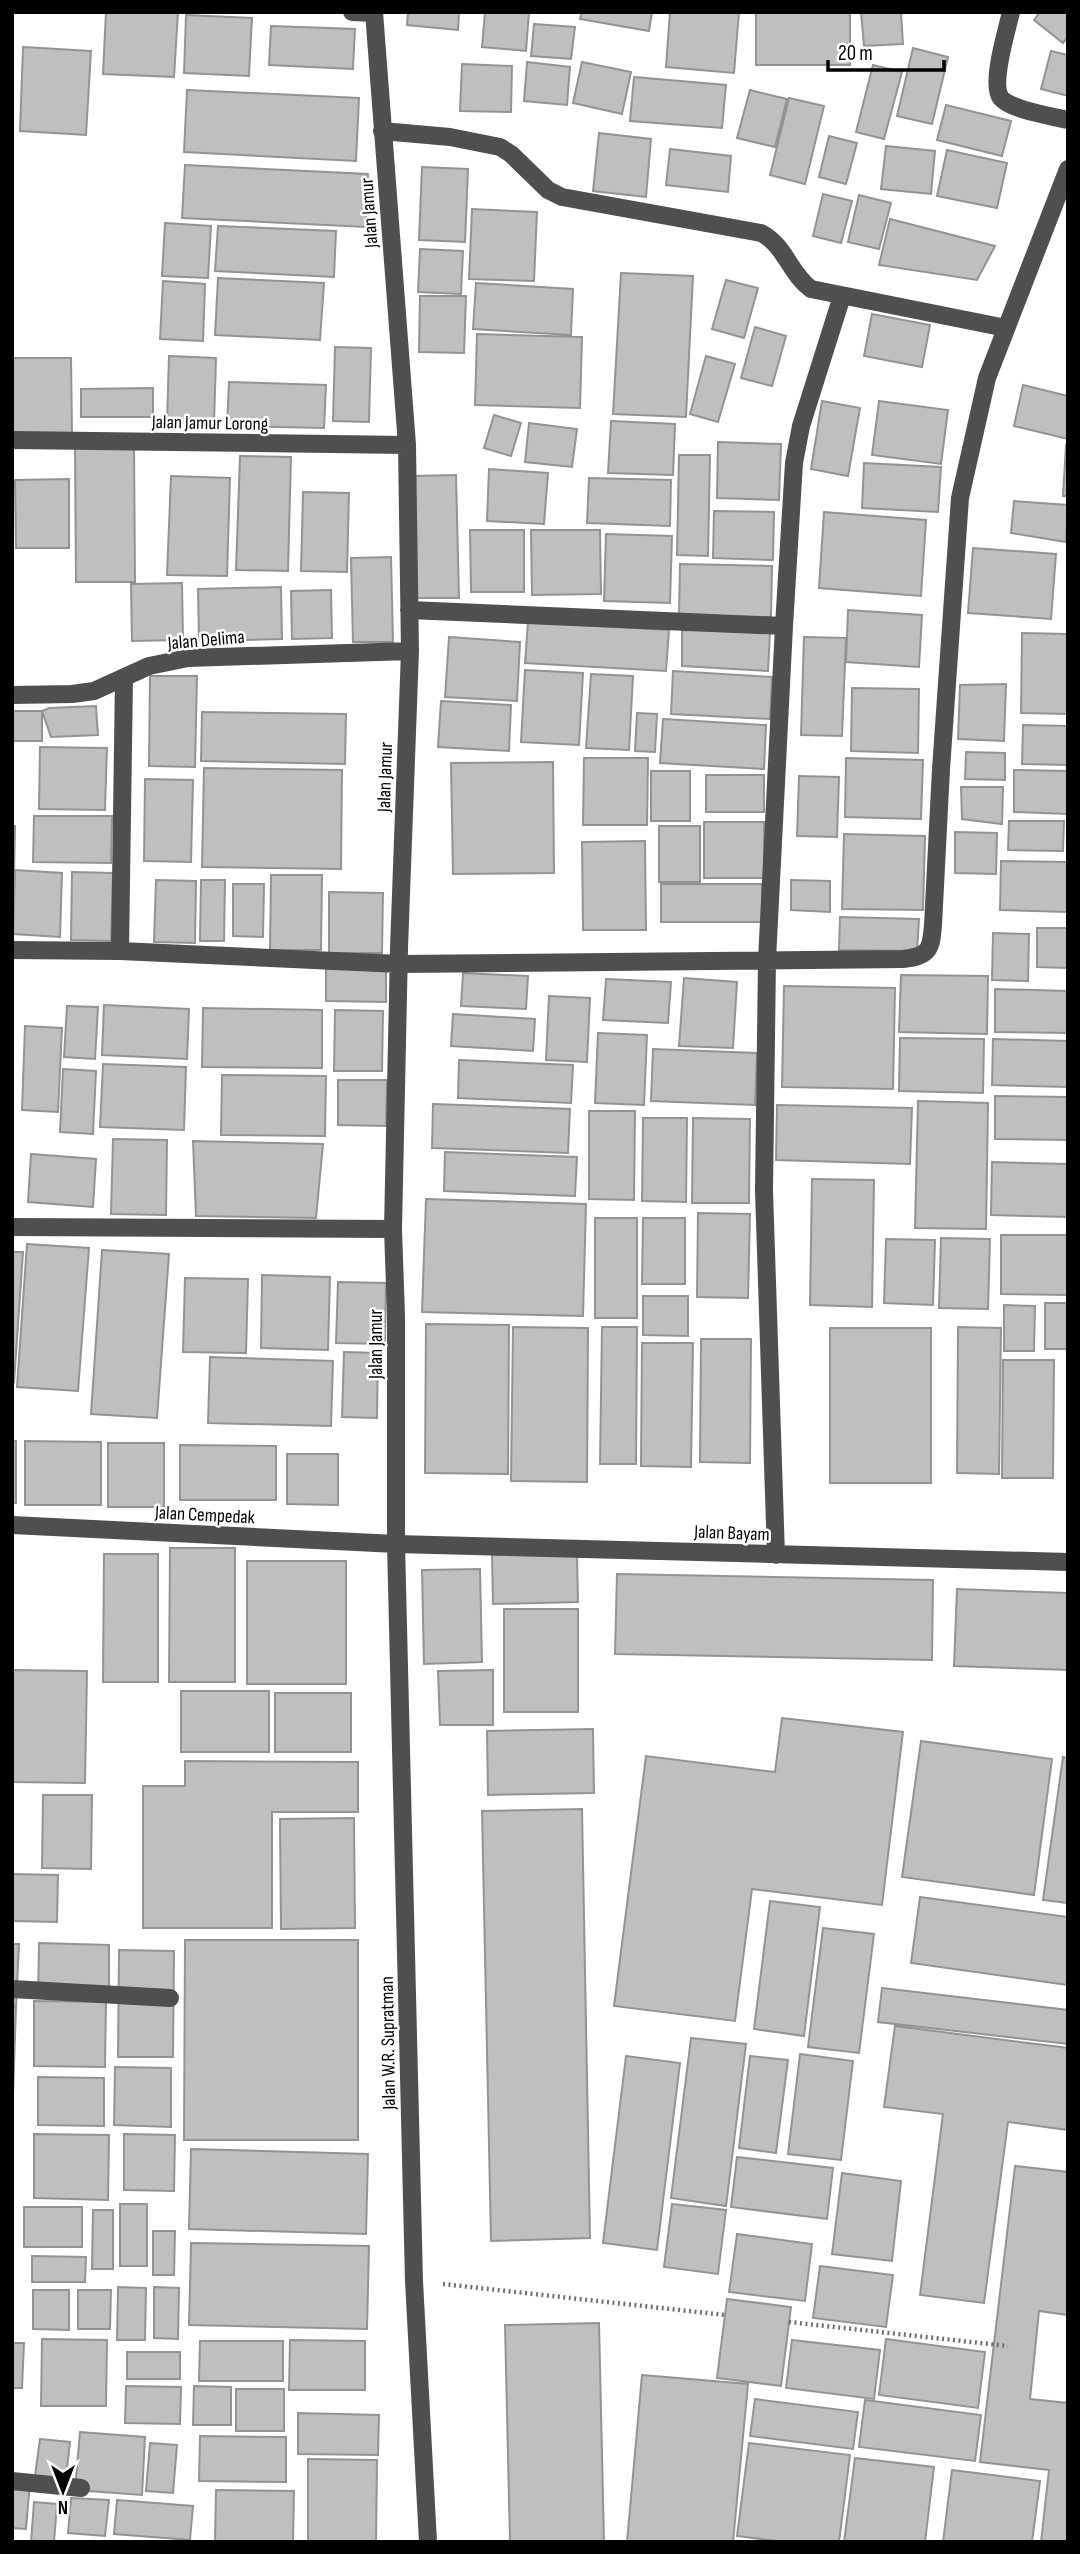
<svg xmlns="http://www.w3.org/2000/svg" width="1080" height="2554" viewBox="0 0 1080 2554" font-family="'Sofia Sans Condensed',sans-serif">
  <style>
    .building { fill: #bfbfbf; stroke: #939393; stroke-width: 2 }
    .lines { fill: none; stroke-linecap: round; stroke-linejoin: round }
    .path { stroke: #717171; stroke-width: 4.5; stroke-dasharray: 2 3.5; stroke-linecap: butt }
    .minor { stroke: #4f4f4f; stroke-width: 18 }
    .labels { text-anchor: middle; stroke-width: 5; stroke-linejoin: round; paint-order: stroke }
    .street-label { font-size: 19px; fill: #000; stroke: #fff }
  </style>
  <rect width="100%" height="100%" fill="#fff"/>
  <path class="building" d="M106 12H178L174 77 103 74Z
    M408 12H459L458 30 407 25Z
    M485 12H529L526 51 482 47Z
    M582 12H652L649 31 580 19Z
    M670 12H739L734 73 666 67Z
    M756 12H850V65H756Z
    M861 12H901L903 44 864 46Z
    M1040 12H1068V37L1063 43 1034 20Z
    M186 15 252 18 249 76 184 73Z
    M534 24 575 27 571 59 531 56Z
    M271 26 355 29 353 69 269 65Z
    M23 47 91 51 86 135 20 131Z
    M913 48 948 57 932 124 897 116Z
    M1051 51 1068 55V96L1041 89Z
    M527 62 570 67 567 105 524 101Z
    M582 62 631 72 622 114 573 103Z
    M462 64 512 66 511 112 460 111Z
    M873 65 902 72 884 139 856 132Z
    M634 77 726 85 722 128 630 121Z
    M187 90 359 98 356 161 184 152Z
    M750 90 787 99 775 147 737 138Z
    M789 98 824 106 805 184 770 175Z
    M946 105 1011 121 1002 156 937 140Z
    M599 133 651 139 646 197 593 191Z
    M829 136 857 143 846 184 819 177Z
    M886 146 935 151 931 194 881 189Z
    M670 149 731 156 728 192 666 185Z
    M947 150 1007 163 997 208 937 196Z
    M185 165 368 174 366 227 182 218Z
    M422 167 468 169 465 242 419 240Z
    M823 194 852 201 841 243 813 236Z
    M859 195 891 203 879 249 848 242Z
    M472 209 537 212 534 281 469 279Z
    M890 219 995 246 977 280 879 265Z
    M165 223 211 226 208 278 162 276Z
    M218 226 336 231 334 277 215 271Z
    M420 249 463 251 461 294 418 292Z
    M621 273 693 276 686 417 613 414Z
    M218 278 324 283 320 340 215 335Z
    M726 280 758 288 744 338 712 329Z
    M163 281 205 284 203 341 160 339Z
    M476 283 573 289 571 335 473 329Z
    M420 296H466L464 353 419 352Z
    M872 314 930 325 922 367 864 356Z
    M755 327 786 336 772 386 741 378Z
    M477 334 582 337 580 408 475 405Z
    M335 347 371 348 369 422 333 421Z
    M169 356 216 358 214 423 167 422Z
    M706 356 735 364 718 422 690 414Z
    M13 358H71L72 433H13Z
    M229 382 326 385 324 428 227 426Z
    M1023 385 1068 396V439L1014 426Z
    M153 388V417H81V389Z
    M822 401 860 408 848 476 811 469Z
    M879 401 948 410 941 464 872 455Z
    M494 415 521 423 511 456 484 448Z
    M611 421 675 424 673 475 608 473Z
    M529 423 577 429 572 467 525 462Z
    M718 442 781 444 779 500 717 498Z
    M75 443H134L135 582H76Z
    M1066 445H1068V496H1063Z
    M679 455H710L708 556 677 555Z
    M240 456 291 457 288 571 236 570Z
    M864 463 941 467 938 512 862 508Z
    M489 469 548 473 544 524 487 521Z
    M456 475 459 598H417L413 476Z
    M171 476 230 478 227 576 167 575Z
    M589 478 671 480 670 526 587 523Z
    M69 479V548H16L15 480Z
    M303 492 349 493 347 572 301 571Z
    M1014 501 1068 505 1066 542 1011 533Z
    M714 511 774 512 773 560 713 558Z
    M824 512 926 520 921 596 819 588Z
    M470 530H524V592H471Z
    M531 530H600L601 594 532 595Z
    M606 534 672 536 670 603 604 601Z
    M973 548 1056 554 1051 619 968 613Z
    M391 557 393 642H353L351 558Z
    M680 564 772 566 771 617 679 616Z
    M182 583 183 640 132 641 131 584Z
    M281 587 282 639 199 641 198 589Z
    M331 590 332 638 292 639 291 591Z
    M848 610 922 615 919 667 846 662Z
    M528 622 669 630 666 671 525 663Z
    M682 630 770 632 768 671 682 666Z
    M1022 633 1068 634V714L1021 713Z
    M449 637 520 642 517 701 445 697Z
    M804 637 846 638 842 736 801 735Z
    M525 670 583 673 579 745 521 742Z
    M673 671 772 677 770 719 671 714Z
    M591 674 633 676 629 750 586 748Z
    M150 676H197L195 767 149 766Z
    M1006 684 1004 741 958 739 960 685Z
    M852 688 919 689 918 753 851 751Z
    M441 701 511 705 509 751 438 747Z
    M96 706 98 735 51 737 42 711 49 708Z
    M12 711H42V741H12Z
    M202 712 346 714 345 764 201 761Z
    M637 713 657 714 655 752 635 751Z
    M663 719 766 725 764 769 660 763Z
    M1023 725 1068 726V765L1022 764Z
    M40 747 107 748 105 810 39 809Z
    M966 752 1005 753V780L965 779Z
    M584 758H648L647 825H583Z
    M846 758 923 760 921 819 845 817Z
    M553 762 554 873 453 874 451 763Z
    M204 768 342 770 341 869 202 867Z
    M1014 770 1068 771V814L1014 812Z
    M651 771H690V821H651Z
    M706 775H764V812H706Z
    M799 776 839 777 837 837 797 836Z
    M145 779 193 780 191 862 144 861Z
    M961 787H1003L1002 824 962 819Z
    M34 816H112L111 863 33 862Z
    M1009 821H1064L1063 851 1008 850Z
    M704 822H764V878H704Z
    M12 826H15L14 873H12Z
    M659 826H700V882H659Z
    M955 832 997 833 996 874 955 873Z
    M844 834 925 836 923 910 842 909Z
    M645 841 646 930H583L582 842Z
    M1001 861 1068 862V912L1000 910Z
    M15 870 62 873 60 937 13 934Z
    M72 872 113 873 111 941 71 940Z
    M271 875H322L321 950H270Z
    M156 880 196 881 195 943 154 942Z
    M201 880H225L224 941H200Z
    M791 880 830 881V912L791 910Z
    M233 884H264L263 937 233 936Z
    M661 884H762V922H661Z
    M329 892 383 893 382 953H329Z
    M840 917 919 919 917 951 839 950Z
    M1037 928H1068V968L1037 967Z
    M993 933 1029 934 1028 981 992 980Z
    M326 969 386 970V1002L326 1001Z
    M463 973 528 976 526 1009 461 1006Z
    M901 975 988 976 987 1034 899 1032Z
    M684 978 737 982 733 1048 679 1046Z
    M606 979 671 982 668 1023 603 1020Z
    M784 986 895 988 893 1089 782 1087Z
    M995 989 1068 991V1033L995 1032Z
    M549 996 590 998 587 1062 546 1060Z
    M104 1005 189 1009 187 1059 102 1055Z
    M67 1006 98 1007 95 1059 64 1057Z
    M203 1008 322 1010V1068L202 1067Z
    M335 1010 383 1011 382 1071H334Z
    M453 1014 535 1019 533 1051 451 1046Z
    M25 1026 62 1028 58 1112 22 1110Z
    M598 1033 647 1035 644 1105 595 1103Z
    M900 1038 984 1039 983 1093 899 1091Z
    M993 1039 1068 1041V1087L992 1085Z
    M653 1049 757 1053 755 1105 651 1101Z
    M459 1060 573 1065 571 1103 458 1098Z
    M103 1064 186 1067 184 1130 100 1127Z
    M63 1069 96 1071 93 1134 60 1132Z
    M222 1075 326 1076 325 1136 221 1135Z
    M338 1080H387L386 1126 338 1125Z
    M995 1096 1068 1097V1140L995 1139Z
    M918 1101 988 1103 986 1229 915 1228Z
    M433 1104 570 1109 568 1153 432 1148Z
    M777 1105 912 1108 910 1164 776 1160Z
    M589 1111H635L634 1200 589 1199Z
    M643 1118H687L686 1202 642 1201Z
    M693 1118 750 1119 749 1203H692Z
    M113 1139 167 1140 166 1215 111 1214Z
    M193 1141 323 1144 316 1218 196 1216Z
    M445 1152 577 1157 575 1196 444 1191Z
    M31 1154 96 1159 93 1207 28 1202Z
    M992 1162 1068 1164V1217L991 1215Z
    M812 1179 874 1180 872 1307 810 1305Z
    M426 1199 586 1204 583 1316 422 1312Z
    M698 1213 750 1214 748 1298 697 1297Z
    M595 1218H637V1318H595Z
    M643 1218H685V1284H642Z
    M1001 1235H1068V1295L1001 1294Z
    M941 1238 990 1239 988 1309 939 1308Z
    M886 1239 935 1240 933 1305 884 1303Z
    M27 1244 89 1248 78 1391 17 1387Z
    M102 1250 169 1254 157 1418 91 1414Z
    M12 1252H23L14 1382H12Z
    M262 1275 330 1277 328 1350 261 1348Z
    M185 1278 248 1279 246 1353 183 1352Z
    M338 1282 386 1283 385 1344 336 1343Z
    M643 1296H688V1336L643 1335Z
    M1045 1303H1068V1349H1045Z
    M1004 1305 1035 1306 1034 1351H1004Z
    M426 1324 509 1325 508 1474 425 1473Z
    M513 1327 588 1328 587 1482 511 1481Z
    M602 1327H637L636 1464H600Z
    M958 1327 1001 1328 999 1474 957 1473Z
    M830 1328H931V1483H830Z
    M701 1339H751L750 1463 700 1462Z
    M642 1343H693L691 1467 641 1466Z
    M344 1352 378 1353 377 1418 342 1417Z
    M210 1357 333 1361 331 1426 208 1423Z
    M1003 1360H1054L1053 1478H1002Z
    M12 1441H16V1503H12Z
    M25 1441 101 1442V1505H25Z
    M108 1443H164V1507H108Z
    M180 1445 276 1446V1500H180Z
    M287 1454H338V1505L287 1504Z
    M170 1548H235V1682H169Z
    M104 1554H158V1682H103Z
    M577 1554 578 1602 493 1604 492 1555Z
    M247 1561H346V1684H247Z
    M480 1569 482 1662 424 1664 422 1570Z
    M617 1574 933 1580 932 1660 615 1654Z
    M957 1589 1068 1593V1670L954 1666Z
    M504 1609H578V1712H504Z
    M12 1670 87 1671 85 1783 12 1782Z
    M493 1670V1725H440L438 1671Z
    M181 1691H269V1752H181Z
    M275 1693H351V1752H275Z
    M782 1718 903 1732 882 1905 752 1889 735 2021 614 2006 646 1756 775 1772Z
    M593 1729 594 1793 488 1795 487 1731Z
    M921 1741 1052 1759 1034 1895 902 1877Z
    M1063 1757 1068 1758V1903L1043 1900Z
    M185 1761 358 1762V1812H272V1928H143V1786H185Z
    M43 1795H92L91 1869 42 1868Z
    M582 1809 590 2238 491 2241 482 1811Z
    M354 1818 355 1928 281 1929 280 1819Z
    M12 1874 58 1875 57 1922 12 1921Z
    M920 1897 1068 1917V1985L911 1963Z
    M770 1901 820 1907 804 2036 754 2029Z
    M823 1928 874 1934 859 2053 808 2047Z
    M185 1940H358V2140H184Z
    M39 1943 109 1945V1997H38Z
    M12 1944H19L16 2006 12 2005Z
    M119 1950 174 1951 173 2057H118Z
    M882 1988 1068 2010V2044L878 2022Z
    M34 2001 106 2002 105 2067 34 2066Z
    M12 2007H16L13 2095H12Z
    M895 2026 1068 2048V2130L1008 2122 984 2303 920 2295 943 2114 884 2107Z
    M691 2038 746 2044 726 2206 671 2198Z
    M800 2054 853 2061 841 2160 788 2154Z
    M626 2056 680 2063 657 2250 603 2243Z
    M750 2056 788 2060 776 2153 739 2148Z
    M115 2067 171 2068V2127L114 2125Z
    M38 2077 104 2078V2126L38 2125Z
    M34 2134 109 2135 108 2200 34 2198Z
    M124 2134 175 2135 174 2191 124 2190Z
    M191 2149 368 2154 366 2234 189 2229Z
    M737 2157 833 2168 827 2219 731 2207Z
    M1015 2166 1068 2172V2315L1039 2311 1030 2399 1068 2403V2542H1041L1049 2470 980 2462Z
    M842 2173 901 2181 892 2261 832 2254Z
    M120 2204H147V2266H120Z
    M672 2204 726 2210 718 2274 664 2267Z
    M24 2207H82V2247H24Z
    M93 2210H113V2269H92Z
    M153 2231H175L174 2275H153Z
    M737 2234 812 2244 805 2301 729 2292Z
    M191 2243 369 2246 367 2329 189 2325Z
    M32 2256 86 2257 85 2282H32Z
    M820 2266 893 2275 886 2327 813 2318Z
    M118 2287 146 2288 145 2340H117Z
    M154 2287 179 2288 178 2339 154 2338Z
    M33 2290H69V2330L33 2329Z
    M78 2290H111L110 2329H78Z
    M727 2299 791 2307 781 2386 717 2378Z
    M599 2323 604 2542H510L505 2325Z
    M42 2339 107 2340 106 2406H41Z
    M886 2339 985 2352 978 2408 879 2395Z
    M290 2340 365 2341V2390H289Z
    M792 2340 880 2350 874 2399 786 2388Z
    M200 2341H283V2381H199Z
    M12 2343H24L22 2388H12Z
    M127 2352H180V2379H127Z
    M642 2375 748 2384 733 2542H627Z
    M126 2386 181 2387 180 2424 125 2423Z
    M194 2386 231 2387V2425H193Z
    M236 2389H284V2431H236Z
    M755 2399 858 2412 853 2449 750 2436Z
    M865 2400 981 2415 975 2461 859 2447Z
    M298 2413 379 2415 378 2455 298 2454Z
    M80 2432 145 2437 142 2495 75 2490Z
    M200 2436 286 2437V2482L199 2481Z
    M40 2439 70 2442 65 2487 34 2483Z
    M150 2443 177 2445 173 2493 146 2491Z
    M749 2443 850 2455 839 2542H785L737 2536Z
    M855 2458 934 2467 925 2542H844Z
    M308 2459 377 2460 376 2542H308Z
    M952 2470 1040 2481 1032 2542H943Z
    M12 2481 30 2482 26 2529 12 2528Z
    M216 2490 294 2491 293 2542H215Z
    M71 2498 109 2500 105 2536 68 2533Z
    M117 2500 193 2506 190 2540 114 2534Z
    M34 2502 57 2504 54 2542H31Z"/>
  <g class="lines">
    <path class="path" d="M443 2284 725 2315
      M789 2322 1008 2346"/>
    <path class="minor" d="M352 12 374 13
      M374 12 407 445 410 651 399 948 393 1229 396 1316V1544L414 2281 428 2542
      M1011 12C1007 30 990 84 1001 98 1011 110 1051 116 1068 120
      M382 131 450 137 500 147 511 154 548 190 562 197 761 233C785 245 790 274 811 289L1006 328
      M12 440 407 445
      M409 610 784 626
      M12 695 72 694 94 691 149 666 188 658 410 651
      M12 950 120 951 400 964 903 959C930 956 931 949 933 925L941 769 960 498 987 378 1068 169
      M120 951 124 678
      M12 1227 393 1229
      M12 1525 396 1544 1068 1562
      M776 1555 764 1191 767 960 784 626 794 463 801 426 842 296
      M12 1989 170 1998
      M12 2481 81 2488"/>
  </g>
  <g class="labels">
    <g class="street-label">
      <text transform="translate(368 213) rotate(-94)" y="7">Jalan Jamur</text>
      <text transform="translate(210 422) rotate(1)" y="7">Jalan Jamur Lorong</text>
      <text transform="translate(206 639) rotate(-5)" y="7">Jalan Delima</text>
      <text transform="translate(384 777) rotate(-88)" y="7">Jalan Jamur</text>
      <text transform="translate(375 1344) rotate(-90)" y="7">Jalan Jamur</text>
      <text transform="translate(205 1514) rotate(3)" y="7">Jalan Cempedak</text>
      <text transform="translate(732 1532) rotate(2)" y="7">Jalan Bayam</text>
      <text transform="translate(387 2043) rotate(-91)" y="7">Jalan W.R. Supratman</text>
    </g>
  </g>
  <rect width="1080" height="2554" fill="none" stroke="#000000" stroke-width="28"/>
  <g transform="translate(63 2491) rotate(180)" stroke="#ffffff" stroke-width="5" paint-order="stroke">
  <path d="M0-5L12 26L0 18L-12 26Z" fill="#000000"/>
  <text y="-10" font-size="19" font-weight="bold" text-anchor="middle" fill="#000000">N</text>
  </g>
  <path d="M828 60v10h116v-10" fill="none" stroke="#000000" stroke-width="3.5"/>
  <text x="838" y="60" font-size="21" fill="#000000" stroke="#ffffff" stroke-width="5" paint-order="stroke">20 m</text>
</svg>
